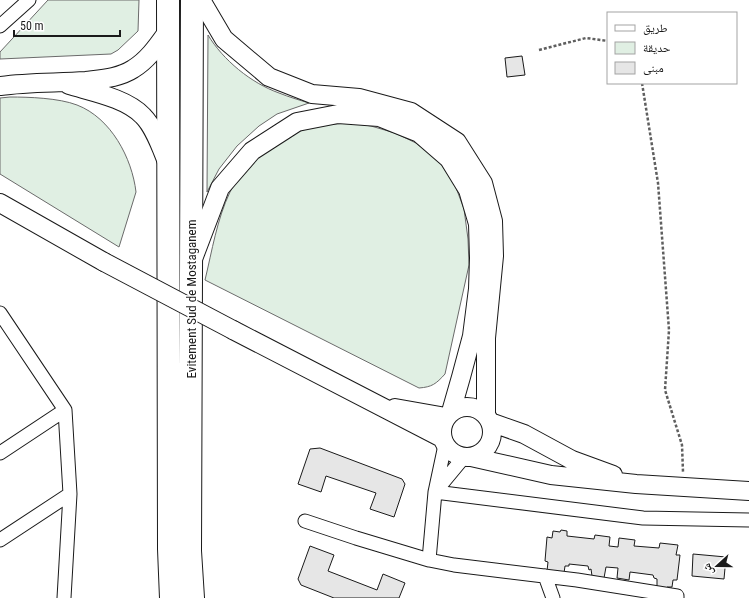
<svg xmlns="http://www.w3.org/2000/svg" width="749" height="598" viewBox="0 0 749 598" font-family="'Roboto Condensed','Noto Naskh Arabic',sans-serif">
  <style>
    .green { fill: #e0efe3; stroke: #6a6a6a }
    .building { fill: #e6e6e6; stroke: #1a1a1a }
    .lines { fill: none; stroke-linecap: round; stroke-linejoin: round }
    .street-casing { stroke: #1a1a1a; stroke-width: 15 }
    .secondary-casing { stroke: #1a1a1a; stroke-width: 20 }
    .highway-casing { stroke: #1a1a1a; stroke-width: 24 }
    .path { stroke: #5f5f5f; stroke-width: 2.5; stroke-dasharray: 3 2; stroke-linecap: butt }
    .street { stroke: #fff; stroke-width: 13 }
    .secondary { stroke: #fff; stroke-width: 18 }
    .highway { stroke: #fff; stroke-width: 22 }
    .secondary-bridge-casing { stroke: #1a1a1a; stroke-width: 20; stroke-linecap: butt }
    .secondary-bridge { stroke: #fff; stroke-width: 18 }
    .labels { text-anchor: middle; stroke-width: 3; stroke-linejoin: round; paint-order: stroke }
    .street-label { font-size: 13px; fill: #1a1a1a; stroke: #fff }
  </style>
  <rect width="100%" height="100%" fill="#fff"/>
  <path class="green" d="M48 0H139L138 31 118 50 111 54 0 59V52Z
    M208 35C223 60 251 83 279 93 289 97 299 100 309 103L277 114 259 126 237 146 219 169 207 192Z
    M10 97C29 97 59 98 77 105 111 118 132 158 136 192L119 247 0 174V98Z
    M351 123 371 126 395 133 416 143 439 161 455 185 464 209 468 239 469 265 445 374C436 384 432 387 419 388L205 280C212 251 217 219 230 192 243 165 277 139 306 129 320 124 336 124 351 123Z"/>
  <path class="building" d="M522 56 525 75 507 77 505 58Z
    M320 448 402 479 405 484 394 517 370 509 376 493 326 476 321 492 298 484 310 449Z
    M561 530 567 531V536L594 539 595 535 610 537 609 546 618 547 619 538 635 540 634 546 659 548 660 543 678 545 676 555H680L677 580H673L672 587H667L666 589 657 588V579L654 578 653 575 630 572 629 580 617 578 618 568 606 567 604 578 592 576 591 569 589 570 588 566 569 564V566H565L564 573 547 571 548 562 545 561 547 537 552 538 553 531 560 532Z
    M310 546 334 555 328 571 377 590 383 574 405 583 399 598H334L301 585 298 579Z
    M693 554 726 557 724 579 692 576Z"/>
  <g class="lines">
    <g class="street-casing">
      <path id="street" d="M0 26 29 0
        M0 313 65 410 70 494 64 598
        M445 445 435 492 464 457
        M0 453 65 410
        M305 521 356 538 429 560 435 492 643 518 749 520
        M0 540 70 494
        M429 560 454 565 577 580 677 596V598
        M545 576 553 598"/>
    </g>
    <g class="secondary-casing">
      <path id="secondary" d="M201 0 224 39 269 77 312 94 359 98 411 112 457 142 483 183 493 221 494 256 486 338V415
        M69 85C92 92 126 98 143 116 154 127 161 147 167 162
        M0 86C28 82 57 83 86 81 101 79 119 78 133 69 148 60 158 45 168 31
        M0 203 104 262
        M193 259 220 188 252 151 297 122 338 114 379 117 419 133 449 159 468 190 478 224 479 258 478 289 472 336 461 377 451 412
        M233 330 442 438
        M442 432a25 25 0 1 1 50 0a25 25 0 1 1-50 0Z
        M395 408 446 417
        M490 422 524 434 572 460 613 475
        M471 457 551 475 636 484 749 491"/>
    </g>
    <g class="highway-casing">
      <path id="highway" d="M168 0 169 549 171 598
        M192 0 190 551 193 598"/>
    </g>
    <path class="path" d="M539 50 586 38 608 41
      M642 83 658 183 669 330 665 390 682 445 683 472"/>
    <use href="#street" class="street"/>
    <use href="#secondary" class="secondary"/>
    <use href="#highway" class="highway"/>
    <g class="secondary-bridge-casing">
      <path id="secondary-bridge" d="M104 262 233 330"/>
    </g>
    <use href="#secondary-bridge" class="secondary-bridge"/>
  </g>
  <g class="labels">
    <g class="street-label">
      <text transform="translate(191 299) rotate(-90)" y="5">Evitement Sud de Mostaganem</text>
    </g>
  </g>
  <rect x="607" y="12" width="130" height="72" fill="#ffffff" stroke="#a3a3a3"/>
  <rect x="615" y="25" width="20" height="6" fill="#ffffff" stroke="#a3a3a3"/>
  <text x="643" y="32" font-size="12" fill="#1a1a1a">طريق</text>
  <rect x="615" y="42" width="20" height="12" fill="#e0efe3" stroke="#a3a3a3"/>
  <text x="643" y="52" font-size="12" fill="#1a1a1a">حديقة</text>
  <rect x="615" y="62" width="20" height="12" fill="#e6e6e6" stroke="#a3a3a3"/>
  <text x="643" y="72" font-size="12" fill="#1a1a1a">مبنى</text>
  <g transform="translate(717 566) rotate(249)" stroke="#ffffff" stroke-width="3" paint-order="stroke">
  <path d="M0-3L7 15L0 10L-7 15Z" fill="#1a1a1a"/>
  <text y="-6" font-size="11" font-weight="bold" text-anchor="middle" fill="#1a1a1a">ش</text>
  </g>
  <path d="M14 30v6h106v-6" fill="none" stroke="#1a1a1a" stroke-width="2"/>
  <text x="20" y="30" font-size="12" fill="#1a1a1a" stroke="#ffffff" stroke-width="3" paint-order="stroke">50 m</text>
</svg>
